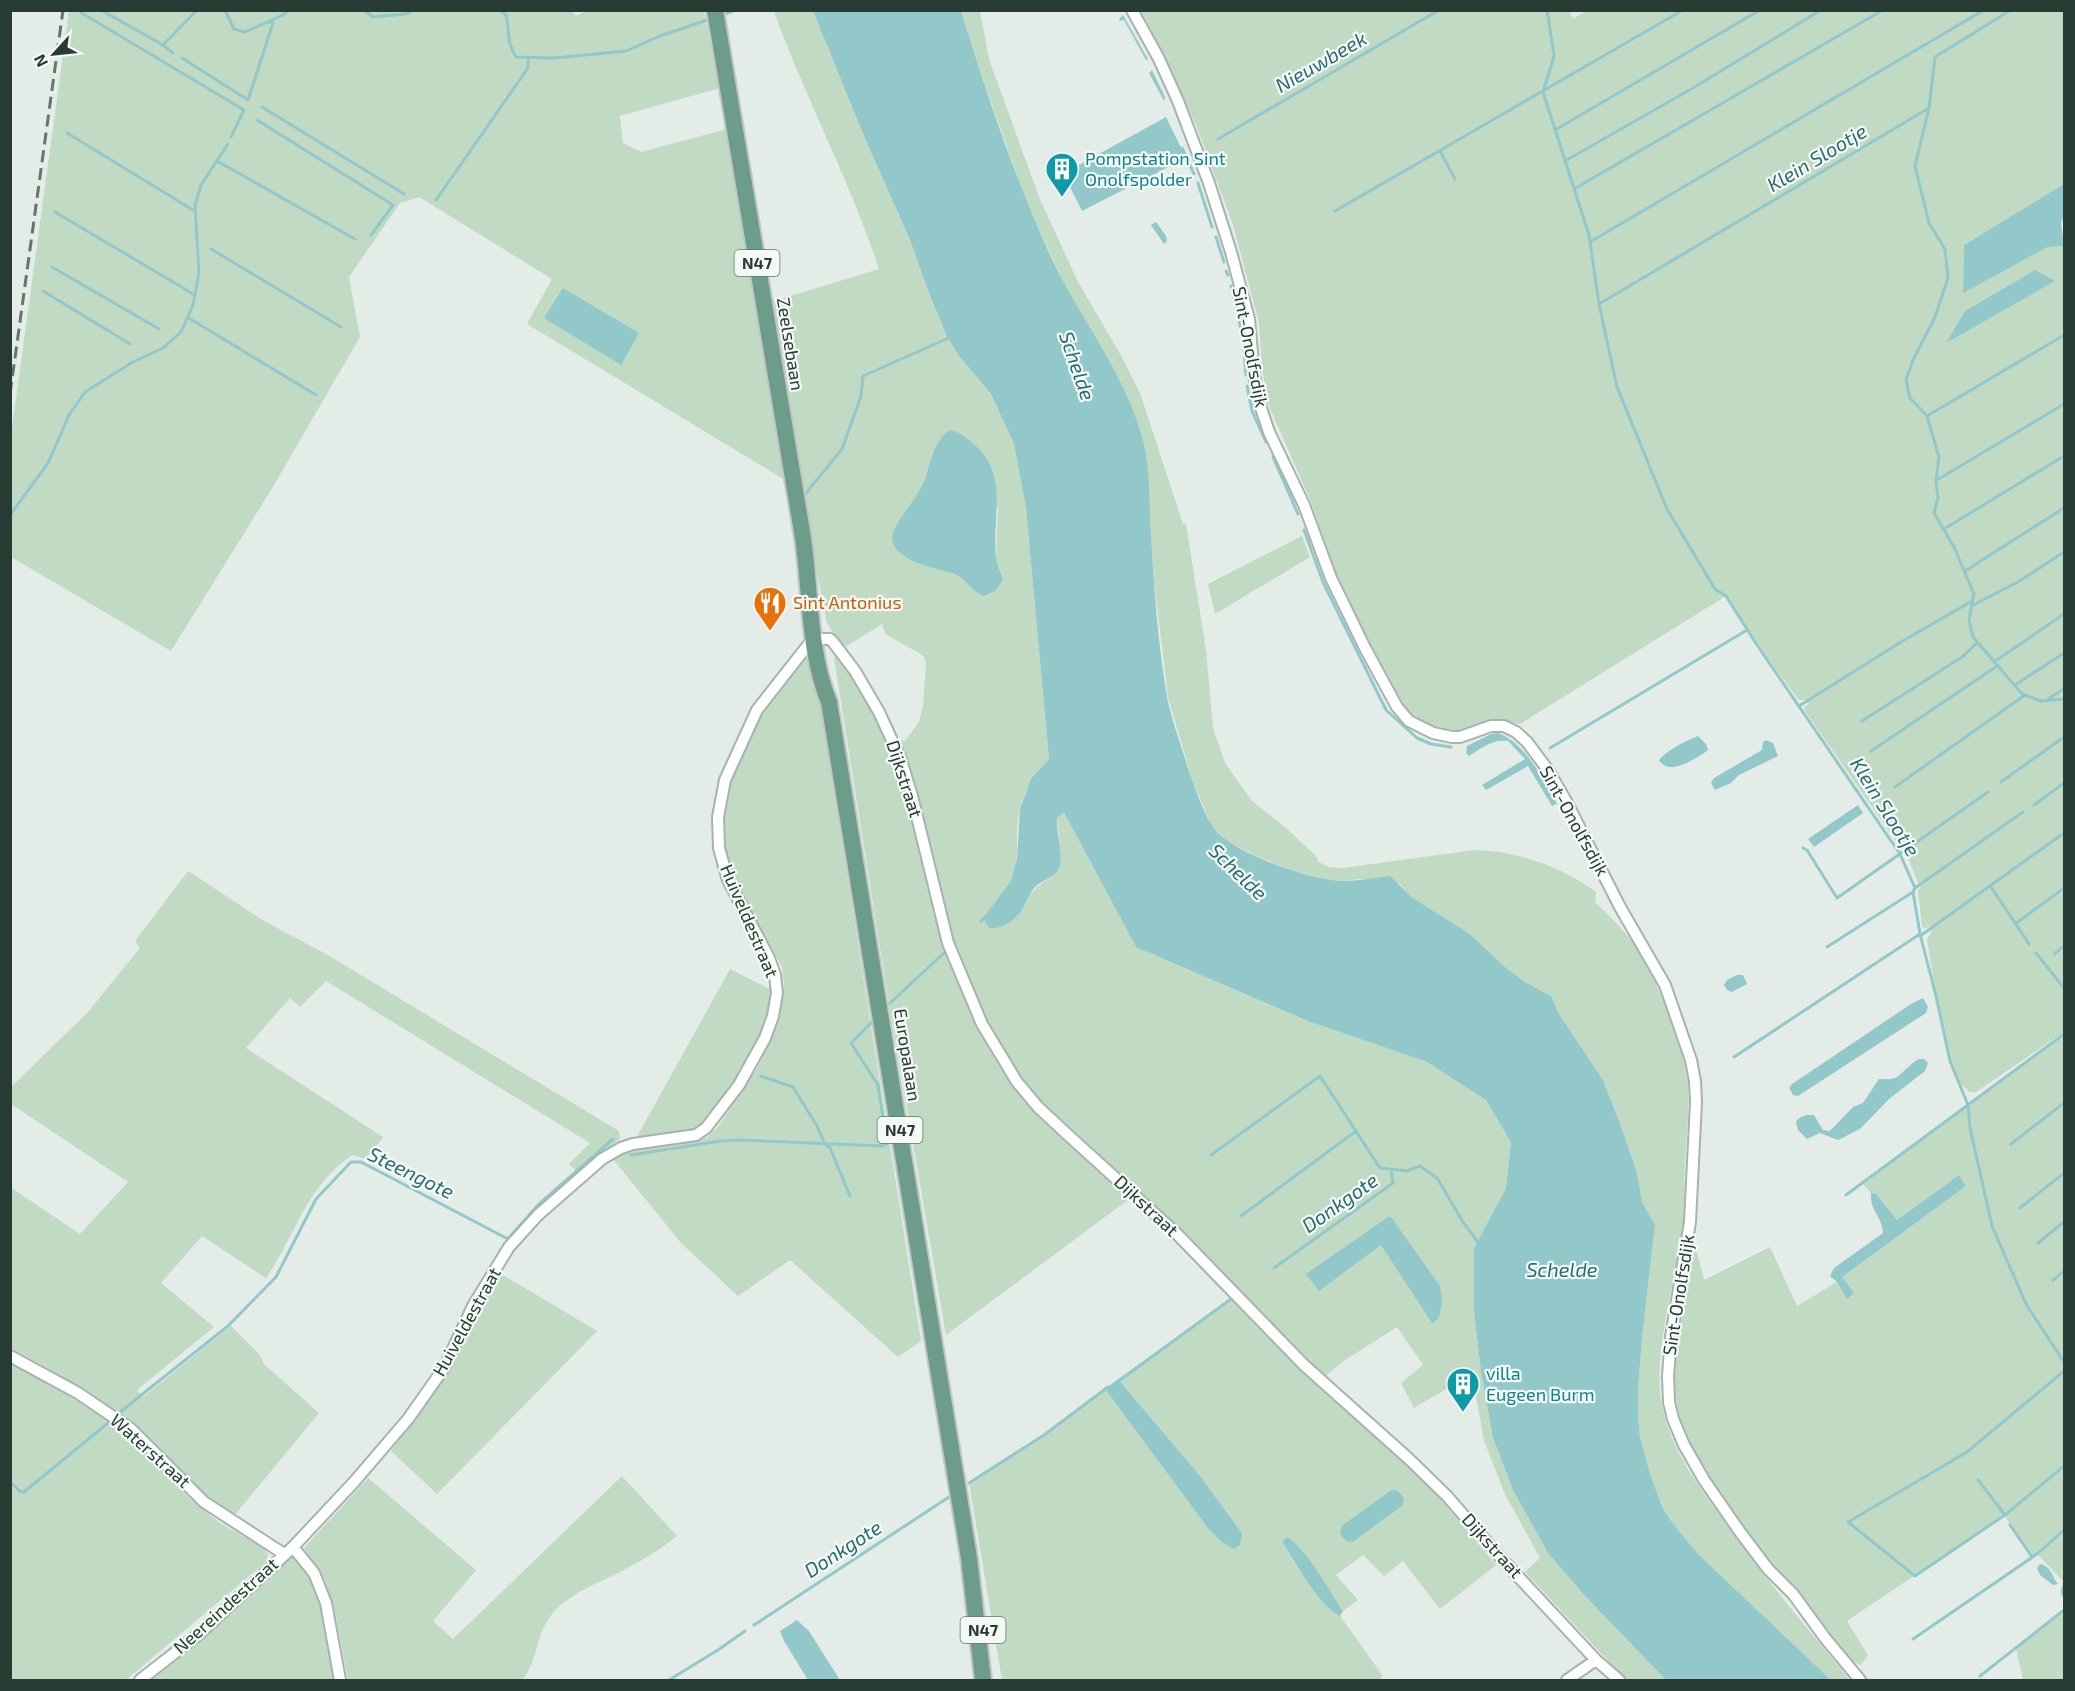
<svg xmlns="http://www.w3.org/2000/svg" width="2075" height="1691" viewBox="0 0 2075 1691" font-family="'Exo 2',sans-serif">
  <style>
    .green { fill: #c0dac4; fill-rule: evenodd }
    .water { fill: #93c8ca }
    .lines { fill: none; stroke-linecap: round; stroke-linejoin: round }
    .stream { stroke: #93c8ca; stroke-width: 3 }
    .minor-casing { stroke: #a7b3ad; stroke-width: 14 }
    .primary-casing { stroke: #c2c8c6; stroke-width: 20 }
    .minor { stroke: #fff; stroke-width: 10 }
    .primary { stroke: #6e9c8b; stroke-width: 16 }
    .rail { stroke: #60776e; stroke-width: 3; stroke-dasharray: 12 6; stroke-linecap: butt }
    .labels { text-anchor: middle; stroke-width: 4.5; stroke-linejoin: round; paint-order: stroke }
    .shield { fill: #f4f9f6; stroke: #64746e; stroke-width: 1.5 }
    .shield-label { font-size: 16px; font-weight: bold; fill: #263b33 }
    .culture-label { font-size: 18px; fill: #0d838f; stroke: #f4f9f6; text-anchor: start }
    .street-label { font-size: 18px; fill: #263b33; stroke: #f4f9f6 }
    .food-label { font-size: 18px; fill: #c56008; stroke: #f4f9f6; text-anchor: start }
    .water-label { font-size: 20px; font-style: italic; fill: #276c70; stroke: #f4f9f6 }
  </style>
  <rect width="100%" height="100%" fill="#e4ece7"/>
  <path class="green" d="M572 10 576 16 588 10 704 11 720 88 620 116 623 143 641 152 727 129 785 480 527 324 552 279 419 197 400 203 349 277 360 337 271 490 171 651 11 557V435L69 11Z
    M1569 10 1573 19 1587 10 2064 11V184L1964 245 1963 292 2048 247 2064 246V1032L1976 1092H1970L1958 1082 1950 1061 1936 996 1927 939 1931 933 1930 927 1924 928 1922 926 1918 891 1920 888 1907 856 1909 851 1906 846 1902 848 1900 847 1805 711 1804 707 1809 704 1804 700H1799C1773 666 1749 632 1726 596L1520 724C1494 721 1476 734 1453 733 1436 733 1417 723 1406 711L1369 648 1337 576 1311 502 1268 404 1262 368 1259 323 1233 225 1196 125 1165 57 1141 11ZM2035 270 2055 281 1947 342 1965 311Z
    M774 11H813L866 141 910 240 929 293 947 337 959 356 991 394 1014 444 1026 508 1049 759C1027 783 1018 800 1017 834 1017 850 1018 864 1012 879 1005 895 989 904 985 922L1017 917C1028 897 1032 888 1052 877L1061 853 1057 818 1064 811 1136 947 1308 1021 1427 1062 1486 1100 1511 1141 1506 1188 1474 1248V1311L1481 1372 1493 1438 1513 1490 1548 1553 1585 1596 1666 1680H1626L1525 1572 1540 1558 1505 1494 1484 1441 1472 1374 1414 1408 1401 1383 1423 1365 1397 1327 1342 1362 1316 1385 1405 1464 1442 1501 1496 1565 1440 1609 1403 1561 1384 1576 1363 1555 1336 1575 1358 1600 1343 1611 1294 1542 1287 1537 1282 1541C1294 1560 1320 1608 1340 1616L1383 1676 1378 1680H1002L969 1483 1044 1435 1105 1389 1207 1527 1242 1533 1200 1476 1118 1379 1230 1299 1172 1239 1128 1200 946 1335 889 1004 834 658 837 655 846 660 890 736 905 741 919 722 923 707 926 664 924 657 919 653 885 634 882 624 847 646 840 643 827 623 764 304 879 269C850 180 805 98 774 11ZM930 465 998 507 996 557 1003 580 995 591 984 596 958 575 931 567 894 529 921 488Z
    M961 11H980L989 59 1039 197 1077 280 1123 359 1140 393 1183 524H1186L1206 650 1213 728 1225 763 1252 801 1286 828 1318 858 1317 861 1329 867 1343 868 1475 850C1518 851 1562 867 1596 892L1595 902C1609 916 1624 930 1635 945 1656 975 1685 1049 1688 1085 1690 1110 1686 1136 1685 1162 1684 1183 1685 1205 1683 1225 1682 1236 1680 1246 1678 1257 1670 1297 1653 1366 1662 1405 1670 1447 1696 1483 1721 1517 1761 1574 1806 1627 1850 1680H1831L1698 1554 1674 1525 1663 1509 1650 1474 1640 1437 1638 1414V1389L1642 1338 1655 1225 1642 1202 1637 1173 1621 1126 1603 1080 1559 1014 1551 996 1525 982 1505 967 1470 934 1413 898 1399 883 1360 879 1342 881 1326 880 1291 870 1254 855 1227 841 1212 826 1193 782 1168 698 1154 580 1145 451 1139 428 1128 398 1111 365 1065 286 1027 203 977 63Z
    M1302 536 1310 557 1215 614 1208 584Z
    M805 657 809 659 813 668 821 711 921 1341 898 1357 790 1260 738 1296 682 1244 612 1158 633 1150 707 1137 717 1128 757 1068 777 1025 784 984 782 967 735 882 725 852 723 820 728 787 747 742 766 709 788 676Z
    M188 871 264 921 326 954 619 1131 620 1138 611 1148 577 1172 569 1164 590 1143 326 981 300 1007 290 998 246 1048 383 1137 366 1159 352 1155C305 1188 297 1233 266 1278L202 1236 161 1283 214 1327 137 1390 143 1397 231 1326 259 1354 265 1365 319 1413 234 1516 214 1503 144 1433 111 1409 56 1373 11 1348 10 1187 80 1234 128 1182 11 1104V1087L88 1012 140 948 135 941Z
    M730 969 777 993 765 1038 706 1128 633 1144Z
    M2064 1034V1582L2037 1554 2032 1557 2004 1515 1847 1621 1868 1655 1861 1665 1846 1658 1770 1568 1719 1493 1693 1450 1680 1419 1675 1394V1359L1694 1240 1704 1280 1770 1247 1797 1306 1837 1282 1847 1299 1841 1277 1966 1186 1959 1175 1897 1220 1876 1194 1871 1193 1862 1183Z
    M498 1272 597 1331 437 1494 391 1451 447 1375 472 1320Z
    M10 1362 102 1415 133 1440 191 1500 220 1523 263 1548 268 1554 267 1561 126 1680H11Z
    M622 1476 677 1536C656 1553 634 1565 610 1577 592 1585 564 1598 552 1614 536 1633 538 1662 522 1680H348L335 1613 324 1578 304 1548 368 1478 476 1570 433 1621 453 1639Z
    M293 1556C297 1562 304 1568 308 1574 324 1604 328 1647 334 1680H151L170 1666Z
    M2064 1610V1680H2023L2016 1648Z"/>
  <path class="water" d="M813 11H961C987 95 1015 179 1052 259 1082 323 1130 379 1145 449 1150 475 1149 507 1151 534 1154 588 1158 643 1167 697 1172 721 1181 745 1188 768 1195 788 1202 809 1213 827 1229 852 1313 881 1342 881 1358 881 1374 878 1390 876L1413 898 1470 934 1505 967 1525 982 1551 996 1559 1014 1603 1080 1621 1126 1637 1173 1642 1202 1655 1225 1642 1338 1638 1389V1414L1640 1437 1650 1474 1663 1509 1674 1525 1698 1554 1831 1680H1666L1585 1596 1548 1553 1513 1490 1493 1438 1481 1372 1474 1311V1248L1506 1188 1511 1142 1486 1100 1427 1062 1308 1021 1136 947 1064 812 1057 818C1056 833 1063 849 1060 865 1058 877 1044 879 1036 886 1027 895 1025 910 1015 918 1008 924 999 929 990 928L985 922 987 913 1011 881 1017 859 1020 808 1031 779 1049 759 1026 508 1014 444 991 394 959 356 947 337 929 293 910 240 866 141Z
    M1123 15 1148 59 1146 60 1124 20 1120 21 1119 19Z
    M1152 70 1165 97 1164 101 1149 73Z
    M1166 117 1186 158 1082 211 1068 183 1077 166Z
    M2064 184V216L2061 223 2064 246 2048 247 1963 293 1964 245Z
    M1156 222 1166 236 1167 241 1164 244 1151 225Z
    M2035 270 2055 281 1946 343 1965 311Z
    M563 288 639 333 621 365 544 318Z
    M951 430C963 434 969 439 978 448 1008 477 992 520 996 557 997 564 1001 572 1003 580L995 591 984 596C970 591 966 578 955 574 937 568 879 559 895 528 903 512 917 498 924 481 931 464 934 438 951 430Z
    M1498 733C1527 744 1542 779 1557 804L1552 806 1528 766 1486 790 1482 785 1525 759 1508 741C1492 739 1482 748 1469 756L1466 753 1467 746 1491 734Z
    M1698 736 1706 744 1708 750C1696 759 1668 777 1659 760 1670 748 1684 742 1698 736Z
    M1766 740 1773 743 1778 756 1739 775 1731 783 1715 790 1711 783 1714 778 1762 750 1763 742Z
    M1858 805 1863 813 1814 847 1808 839Z
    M1737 975H1743L1747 984 1732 992 1727 990 1724 985 1727 980Z
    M1923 998 1928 1007 1926 1013 1798 1096 1793 1095 1789 1088 1792 1084 1911 1004Z
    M1919 1059H1924L1928 1063 1925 1071 1889 1099 1860 1129 1838 1140 1820 1133 1807 1139 1798 1130 1796 1122C1800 1115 1807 1115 1814 1115L1823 1130 1829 1131 1832 1129 1853 1107 1863 1103 1879 1079C1883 1079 1891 1080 1895 1078 1904 1073 1910 1063 1919 1059Z
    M1959 1175 1966 1186 1842 1277 1854 1293 1847 1299 1837 1282 1830 1276 1834 1268 1883 1233C1882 1215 1870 1213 1871 1193L1876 1194 1897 1220Z
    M1388 1217H1391L1440 1286 1442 1300 1439 1318 1432 1323 1381 1245 1319 1291 1306 1274Z
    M1118 1379 1200 1476 1242 1533 1240 1545 1234 1549 1222 1542 1207 1527 1105 1389Z
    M1395 1490 1400 1493 1404 1499 1402 1506 1354 1541 1348 1542 1342 1537 1340 1532 1343 1525 1390 1491Z
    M1287 1537C1306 1548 1330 1592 1343 1611L1340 1616C1320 1608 1294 1560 1282 1541Z
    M2040 1564C2052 1567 2051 1575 2058 1584L2053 1585 2040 1575 2037 1568Z
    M797 1620 809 1631 840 1680H808L784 1641 780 1631Z"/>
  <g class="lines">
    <path class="stream" d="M101 10 163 45
      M225 10 234 29 245 32 281 16 290 10
      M324 10H325
      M364 10 373 17 406 14 414 10
      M499 10 506 15C510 31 506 42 516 57L554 58 626 51 660 36 710 19
      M1547 10 1554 56 1543 92 1589 235 1599 304 1617 387 1667 509 1715 589 1726 596 1755 642 1900 854 1915 888 1913 892 1920 934 1936 996 1950 1061 1968 1105 1970 1128 1992 1226 2026 1304 2064 1362
      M2011 10 1935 57 1929 108 1915 166 1929 223 1945 249 1948 278 1935 317 1913 360 1906 380 1910 398 1927 416 1939 457 1936 481 1938 498 1934 513 1954 547 1974 594 1969 620 1973 637 2022 694 2041 701 2064 699
      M80 12 244 110 231 137
      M722 15 736 10
      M173 53 163 45 197 10
      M182 58 248 100 273 23 270 22
      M262 107 404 194
      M257 120 393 205 371 235
      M1555 130 1760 10
      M67 133 193 210
      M1218 139 1439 10
      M1182 148 1194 174
      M1440 151 1455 179
      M217 161 355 239
      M1565 161 1693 88 1821 10
      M1198 183 1212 227
      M1574 189 1883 10
      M436 200 528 68V57
      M1335 211 1683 10
      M55 212 195 295
      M1216 237 1224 262
      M1590 242 1984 10
      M211 249 341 327
      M52 267 159 329
      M1226 271 1228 275
      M1231 286 1243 338 1246 375
      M43 291 130 344
      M1599 304 1929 108
      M187 317 316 395
      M1247 386 1252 411 1266 442
      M1927 416 2064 335
      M1273 457 1298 514
      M1937 480 2064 404
      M802 498 842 449 861 396 863 376 951 337
      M10 515 48 463 69 415 85 392 133 362 163 348 181 332 193 305 199 273 195 205 201 185 228 144
      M1944 529 2064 456
      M1304 530 1323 582 1386 710 1417 738 1431 744 1451 747
      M1965 571 2064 508
      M1973 605 2018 582 2064 552
      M1994 662 2064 614
      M2015 685 2064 653
      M2048 699 2064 689
      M1799 706 1901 642 1972 601
      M1862 721 1962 657 1977 643
      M1550 748 1747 630
      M1871 751 1997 666
      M2001 782 2064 737
      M1895 787 2025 695
      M2034 805 2064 783
      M1803 848 1807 850 1837 898 1988 792
      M1991 887 2029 944
      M1915 888 2023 812
      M981 921 989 914
      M2015 924 2064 888
      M1920 936 2064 833
      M1827 947 1913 892
      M2036 953 2064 988
      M2054 954 2064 946
      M889 1004 944 953
      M1734 1057 1920 934
      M761 1076 793 1087 817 1126 825 1144 830 1148 850 1196
      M2011 1144 2064 1103
      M631 1155 720 1141 739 1140 883 1146 887 1144 878 1085 851 1043 873 1021
      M1211 1155 1320 1076 1380 1168 1407 1171 1420 1166 1437 1178 1463 1222 1479 1244
      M1846 1195 2064 1034
      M2020 1208 2064 1173
      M1241 1216 1356 1131
      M2038 1243 2064 1222
      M1274 1268 1393 1183 1391 1170
      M2053 1280 2064 1271
      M1116 1383 1231 1299
      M120 1412 228 1326 276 1277 316 1199 351 1162H361L508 1239 538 1205 613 1139
      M1978 1480 2005 1515 2064 1466
      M10 1482 20 1491 24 1492 108 1423
      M969 1483 1044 1435 1108 1387
      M2005 1515 1915 1576 1848 1522 1967 1452 2064 1371
      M2010 1525 2032 1557
      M2064 1584 2062 1593 2064 1596
      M754 1625 949 1497
      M1913 1639 2037 1554 2064 1530
      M1980 1676 2064 1610
      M669 1680 718 1650 745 1631"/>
    <g class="minor-casing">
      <path id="minor" d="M1132 10 1159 59 1178 101 1209 183 1231 252 1249 319 1254 375 1259 402 1269 432 1304 505 1331 578 1365 648 1397 707 1409 721 1433 733 1452 737H1460L1491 726H1504L1516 732 1527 742 1548 770 1566 801 1620 907 1665 985 1691 1060 1695 1081 1696 1102 1690 1222 1671 1337 1668 1376 1669 1402 1673 1419 1684 1445 1704 1480 1740 1532 1768 1569 1793 1594 1825 1638 1860 1680
        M823 639H830L833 642 855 671 879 712 901 760 912 796 948 943 982 1024 1017 1082 1038 1107 1068 1135 1177 1234 1304 1365 1409 1459 1447 1496 1499 1556 1596 1660 1619 1680
        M10 1356 78 1393 131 1429 204 1502 284 1554
        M293 1547 314 1573 326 1603 340 1680
        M140 1680 199 1634 293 1547 354 1482 408 1419 444 1368 473 1306 509 1247 538 1215 602 1159 621 1148 633 1144 696 1135 706 1128 739 1085 765 1038 773 1016 777 993 775 975 769 958 728 880 719 848 718 817 725 780 757 710 808 645 815 641
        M1567 1680 1596 1660"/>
    </g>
    <g class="primary-casing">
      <path id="primary" d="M715 10 803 538C811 592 808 651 829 702L969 1558 983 1680"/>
    </g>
    <use href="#minor" class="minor"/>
    <use href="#primary" class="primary"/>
    <path class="rail" d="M10 394 63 10"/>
  </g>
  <defs>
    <g id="building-pin" transform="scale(1.725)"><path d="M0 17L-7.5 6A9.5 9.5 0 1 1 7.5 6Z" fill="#0f9aa8" stroke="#f4f9f6"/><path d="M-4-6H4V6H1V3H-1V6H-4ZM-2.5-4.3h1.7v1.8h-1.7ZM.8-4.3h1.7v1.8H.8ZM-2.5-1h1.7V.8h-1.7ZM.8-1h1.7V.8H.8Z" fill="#fff"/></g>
    <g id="restaurant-pin" transform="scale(1.725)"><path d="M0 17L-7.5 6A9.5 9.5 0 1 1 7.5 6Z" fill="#e8710a" stroke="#f4f9f6"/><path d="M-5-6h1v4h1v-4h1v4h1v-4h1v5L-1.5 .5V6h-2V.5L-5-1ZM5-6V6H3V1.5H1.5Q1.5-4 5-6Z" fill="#fff"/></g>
  </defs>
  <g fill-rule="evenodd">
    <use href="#building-pin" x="1062" y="169"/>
    <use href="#restaurant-pin" x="770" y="603"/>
    <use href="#building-pin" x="1463" y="1384"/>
  </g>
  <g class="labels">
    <g class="shield">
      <rect x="734.5" y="250" width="45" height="26" rx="4.5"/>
      <rect x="877.5" y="1117" width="45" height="26" rx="4.5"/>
      <rect x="960.5" y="1617" width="45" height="26" rx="4.5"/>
    </g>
    <g class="shield-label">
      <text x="757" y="269">N47</text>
      <text x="900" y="1136">N47</text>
      <text x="983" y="1636">N47</text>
    </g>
    <g class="culture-label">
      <text x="1085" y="165">Pompstation Sint<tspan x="1085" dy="21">Onolfspolder</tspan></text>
      <text x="1486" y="1380">villa<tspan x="1486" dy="21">Eugeen Burm</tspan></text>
    </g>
    <g class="street-label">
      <text transform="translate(790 344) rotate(81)" y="6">Zeelsebaan</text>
      <text transform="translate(1250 347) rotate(79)" y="6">Sint-Onolfsdijk</text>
      <text transform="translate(904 779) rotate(72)" y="6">Dijkstraat</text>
      <text transform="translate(1574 821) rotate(61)" y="6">Sint-Onolfsdijk</text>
      <text transform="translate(749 921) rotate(67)" y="6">Huiveldestraat</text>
      <text transform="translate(907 1055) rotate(81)" y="6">Europalaan</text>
      <text transform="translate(1146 1206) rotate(43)" y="6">Dijkstraat</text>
      <text transform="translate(1679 1295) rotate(-81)" y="6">Sint-Onolfsdijk</text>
      <text transform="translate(467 1322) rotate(-61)" y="6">Huiveldestraat</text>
      <text transform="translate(150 1451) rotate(42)" y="6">Waterstraat</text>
      <text transform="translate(1492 1546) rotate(48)" y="6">Dijkstraat</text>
      <text transform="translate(226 1606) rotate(-42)" y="6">Neereindestraat</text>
    </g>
    <g class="food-label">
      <text x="793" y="609">Sint Antonius</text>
    </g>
    <g class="water-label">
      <text transform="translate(1321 62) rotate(-30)" y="7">Nieuwbeek</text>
      <text transform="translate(1817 158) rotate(-31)" y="7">Klein Slootje</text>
      <text transform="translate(1077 366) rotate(71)" y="7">Schelde</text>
      <text transform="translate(1885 807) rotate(58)" y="7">Klein Slootje</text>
      <text transform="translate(1238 872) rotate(44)" y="7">Schelde</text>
      <text transform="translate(411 1173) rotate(26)" y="7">Steengote</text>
      <text transform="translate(1340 1203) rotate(-35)" y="7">Donkgote</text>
      <text x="1562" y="1277">Schelde</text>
      <text transform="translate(843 1549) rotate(-33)" y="7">Donkgote</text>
    </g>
  </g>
  <rect width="2075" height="1691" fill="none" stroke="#263b33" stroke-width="24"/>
  <g transform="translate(54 54) rotate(243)" stroke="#f4f9f6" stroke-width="4.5" paint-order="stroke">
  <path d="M0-4.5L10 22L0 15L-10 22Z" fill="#263b33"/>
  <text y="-9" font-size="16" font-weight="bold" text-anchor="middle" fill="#263b33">N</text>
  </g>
</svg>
